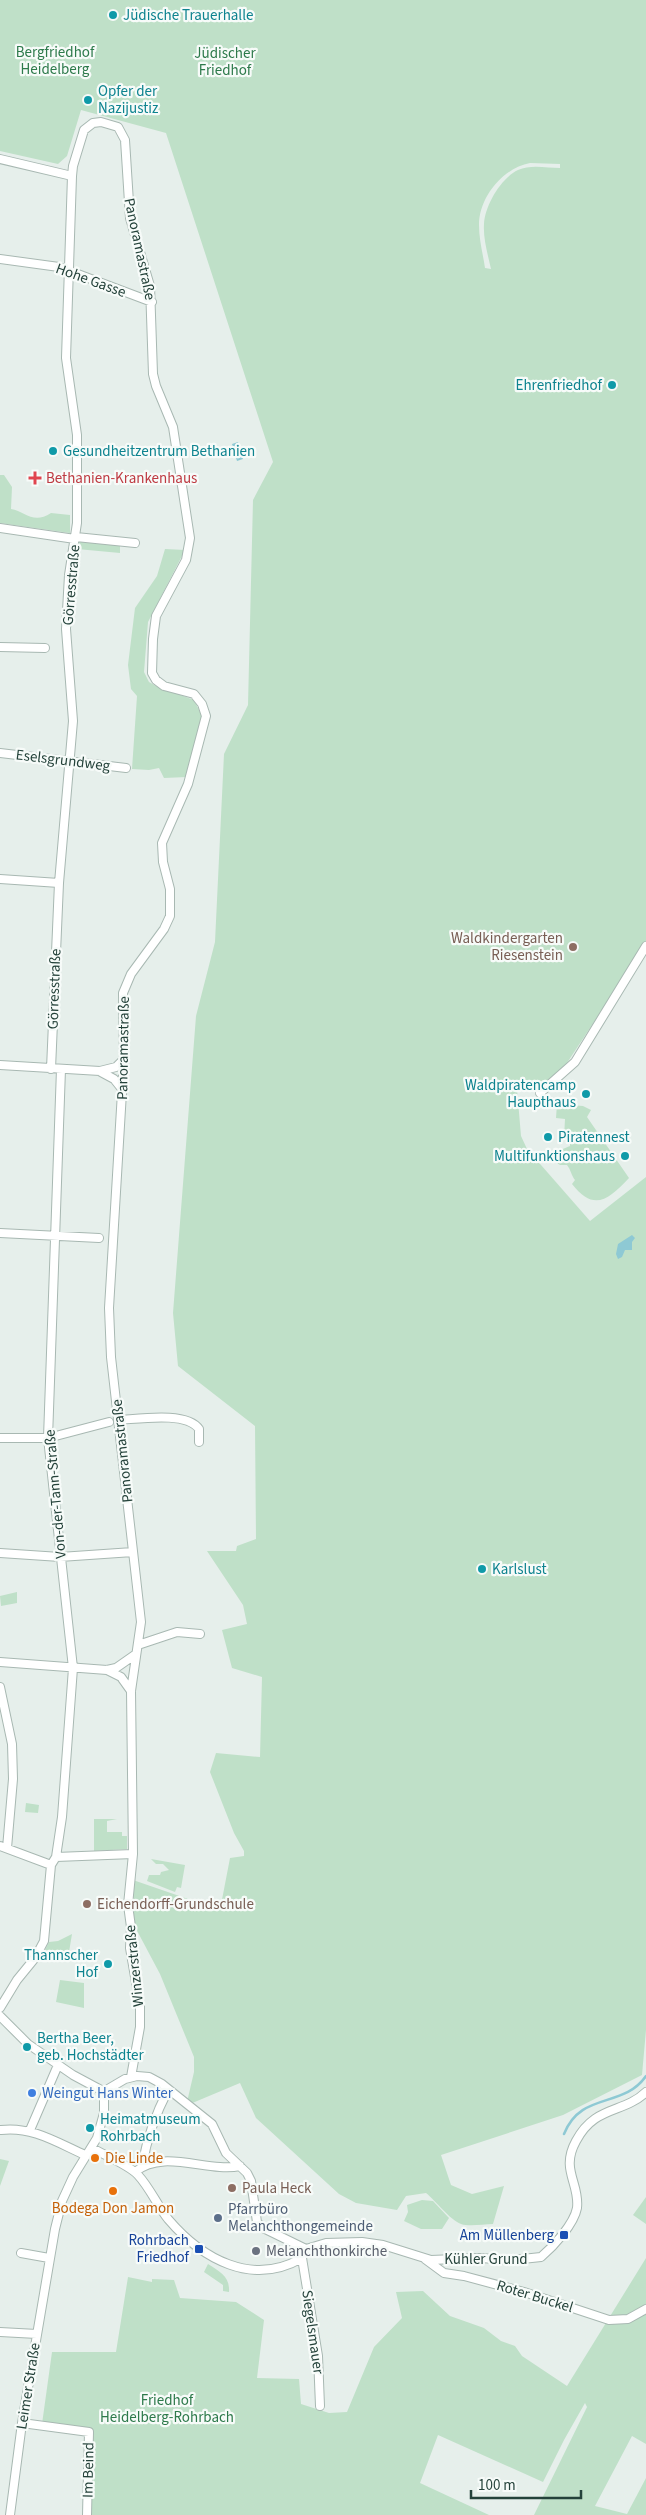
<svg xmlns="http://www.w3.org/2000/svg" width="646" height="2515" viewBox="0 0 646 2515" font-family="'Source Sans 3',sans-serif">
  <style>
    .green { fill: #bfe0c8; fill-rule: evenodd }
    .water { fill: #8ec9d4 }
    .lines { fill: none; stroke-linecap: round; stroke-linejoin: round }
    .stream { stroke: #8ec9d4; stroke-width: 2.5 }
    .street-casing { stroke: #a8b8b2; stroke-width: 10 }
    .street { stroke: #fff; stroke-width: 8 }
    .culture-dot { fill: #0f9aa8; stroke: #f7fbf9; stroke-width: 2 }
    .health-dot { fill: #e0444e; stroke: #f7fbf9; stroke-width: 2 }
    .education-dot { fill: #8d6e63; stroke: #f7fbf9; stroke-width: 2 }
    .shop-dot { fill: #3f7fe0; stroke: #f7fbf9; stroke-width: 2 }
    .food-dot { fill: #e8710a; stroke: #f7fbf9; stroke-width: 2 }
    .service-dot { fill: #5c6f8a; stroke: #f7fbf9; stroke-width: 2 }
    .transit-dot { fill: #1a4fb4; stroke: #f7fbf9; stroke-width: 2 }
    .worship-dot { fill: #6b7280; stroke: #f7fbf9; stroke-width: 2 }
    .labels { text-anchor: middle; stroke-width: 4.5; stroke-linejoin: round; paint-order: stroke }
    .culture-label { font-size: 15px; fill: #0d838f; stroke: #f7fbf9; text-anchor: start }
    .park-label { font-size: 15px; fill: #2d7a4b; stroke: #f7fbf9 }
    .street-label { font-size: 15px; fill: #24423a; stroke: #f7fbf9 }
    .health-label { font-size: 15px; fill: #be3a42; stroke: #f7fbf9; text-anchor: start }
    .education-label { font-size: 15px; fill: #785e54; stroke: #f7fbf9; text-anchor: start }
    .shop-label { font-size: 15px; fill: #366cbe; stroke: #f7fbf9; text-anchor: start }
    .food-label { font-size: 15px; fill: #c56008; stroke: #f7fbf9; text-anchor: start }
    .service-label { font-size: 15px; fill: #4e5e75; stroke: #f7fbf9; text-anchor: start }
    .transit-label { font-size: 15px; fill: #164399; stroke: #f7fbf9; text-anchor: end }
    .worship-label { font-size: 15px; fill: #5b616d; stroke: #f7fbf9; text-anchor: start }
  </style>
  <rect width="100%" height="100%" fill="#e6efeb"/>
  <path class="green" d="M0 0H646V943L563 1069 547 1081 517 1089 521 1136 527 1149 590 1221 646 1177V2030L642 2075 563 2115 441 2155 451 2185 472 2194 504 2186 493 2224C483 2224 470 2227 461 2224 450 2220 436 2201 426 2193L406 2196 397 2210 356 2203 339 2194 256 2118 240 2083 190 2104 187 2102 194 2072V2057L160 1974 134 1925 133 1880 220 1910 230 1858 244 1856V1851L234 1833 210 1772 216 1753 260 1757 262 1677 232 1668 222 1630 247 1624 243 1605 207 1551H236L237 1546 256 1539 255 1426 178 1366 173 1313 196 1016 215 942 224 754 248 705 253 500 273 462 166 133 81 110 67 156 58 164 0 151ZM530 163 560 164V168C547 168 531 164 518 170 501 178 485 205 484 224 483 239 488 255 491 269L485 268C483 254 479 240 479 225 479 197 503 168 530 163Z
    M0 475H4L12 487 11 509C25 511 33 525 51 513L70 515V533L0 523Z
    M79 540 120 544V553L77 549Z
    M165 549 185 550 148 622 144 672 149 682 156 686 194 700 202 716 187 777 164 778 159 768 149 770 132 769 137 696 131 689 128 665 135 608 157 576Z
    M557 1104 583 1106 591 1110 587 1117 629 1178C608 1200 594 1212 572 1184L575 1180C571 1175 571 1170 567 1165H560L557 1163 558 1151 570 1146V1138H564L565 1119 556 1118Z
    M17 1592V1603L1 1606 0 1596Z
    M26 1803 39 1805 38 1813 25 1812Z
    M94 1819H117L107 1821V1832H122V1836H127V1849L94 1851Z
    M151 1859 185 1865 181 1888 177 1887 175 1892 147 1881 149 1875H160L161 1872 169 1870 163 1864H156Z
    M72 1934 68 1958 43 1954 49 1942 58 1941Z
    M60 1980 84 1983V2008L56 2002Z
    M0 2159 9 2161 0 2186Z
    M646 2197V2224L633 2215Z
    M422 2200 433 2201 449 2218 442 2229H421L404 2221 408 2212 407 2205Z
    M646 2258V2444L632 2436 595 2506 627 2514 646 2478V2515H534L587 2407 585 2403 564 2440 543 2482 438 2435 420 2483 489 2515H90L92 2429 42 2424 52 2352H116L128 2277 152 2282V2279L174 2280 180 2298 236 2302 264 2320 257 2378 299 2379 301 2404 329 2413 347 2412 374 2347 402 2318 396 2292 423 2291 450 2316 484 2328 501 2341 515 2346 522 2356 567 2386Z
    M208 2264C220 2272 230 2276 229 2292L223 2291V2285L204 2272Z"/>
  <path class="water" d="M238 442 243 459 237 461 232 444Z
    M632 1235 635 1238 632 1242V1250H625L622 1257 618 1259 616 1254 618 1244Z"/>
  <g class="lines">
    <path class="stream" d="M564 2134C581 2091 623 2109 646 2076"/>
    <g class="street-casing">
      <path id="street" d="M0 159 72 176
        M0 259 59 267 152 302
        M0 528 75 539
        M76 537 135 543
        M0 647 45 648
        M0 753 126 768
        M0 879 59 883
        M0 1065 100 1071 116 1067 124 1059
        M51 1069 59 883 73 721 66 629 69 575 77 523V435L66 358 72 176 73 166 84 130 93 123 101 122 118 127 125 140 130 218 150 286 153 374 156 386 173 427 190 538 186 560 156 616 153 639 152 673 156 680 164 686 194 694 202 704 206 716 188 784 162 843 163 862 170 889V916L164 929 131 974 123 993 124 1059 109 1308 111 1357 141 1622 131 1691 133 1854 128 1905 131 1927 130 1948 140 2006V2027L131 2077
        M101 1072 114 1079 122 1089
        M540 1093 575 1062 646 946
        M0 1233 99 1238
        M119 1420C138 1419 187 1411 199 1429V1442
        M0 1438H48L109 1422
        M0 1553 60 1557 133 1552
        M138 1645 177 1632 200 1634
        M0 1662 107 1670 116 1668 136 1654
        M107 1670 121 1677 131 1691
        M0 1687 12 1744 13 1779 7 1848
        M0 1846 51 1865
        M56 1857 133 1854
        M0 2008 17 1980 35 1958 44 1941 51 1865 56 1857 62 1817 73 1668 48 1438 61 1069
        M0 2016 28 2044 73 2075 101 2090 104 2095V2113L97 2138 73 2177 62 2201 55 2229 22 2423 10 2515
        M103 2092 125 2079 137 2076 149 2077 162 2084 212 2124 226 2153 247 2173 251 2181 257 2222 263 2228 306 2249
        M1 2130C32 2126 58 2143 85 2155
        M30 2130 58 2065
        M92 2148C104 2155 129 2165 138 2175 150 2188 157 2205 168 2219 202 2259 252 2287 302 2258L306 2249
        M142 2166C147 2138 155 2115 168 2090
        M135 2172C163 2148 208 2173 240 2166
        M306 2249 326 2243 362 2242 383 2245 431 2260 479 2258 513 2260 541 2257C554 2246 574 2224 577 2208 580 2183 560 2170 576 2141 595 2105 623 2114 646 2092
        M21 2253 49 2258
        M302 2258 318 2356 320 2406
        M425 2259 444 2273 464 2276 524 2292 609 2320 628 2319 646 2309
        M0 2332 37 2334
        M22 2423 89 2432 87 2515"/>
    </g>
    <use href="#street" class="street"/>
  </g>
  <g class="culture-dot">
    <circle cx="113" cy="15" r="5"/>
    <circle cx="88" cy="100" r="5"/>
    <circle cx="612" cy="385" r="5"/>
    <circle cx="53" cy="451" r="5"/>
    <circle cx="586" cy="1094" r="5"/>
    <circle cx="548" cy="1137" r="5"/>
    <circle cx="625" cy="1156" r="5"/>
    <circle cx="482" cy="1569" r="5"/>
    <circle cx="108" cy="1964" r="5"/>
    <circle cx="27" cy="2047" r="5"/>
    <circle cx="90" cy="2128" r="5"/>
  </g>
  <path class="health-dot" d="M32.5 470.5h5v5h5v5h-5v5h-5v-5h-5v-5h5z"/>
  <g class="education-dot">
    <circle cx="573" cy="947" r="5"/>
    <circle cx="87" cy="1904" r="5"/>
    <circle cx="232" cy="2188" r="5"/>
  </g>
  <circle class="shop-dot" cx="32" cy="2093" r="5"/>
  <g class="food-dot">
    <circle cx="95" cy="2158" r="5"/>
    <circle cx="113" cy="2191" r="5"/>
  </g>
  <circle class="service-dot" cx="218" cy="2218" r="5"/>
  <g class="transit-dot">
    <rect x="559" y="2230" width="10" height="10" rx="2.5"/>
    <rect x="194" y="2244" width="10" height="10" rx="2.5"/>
  </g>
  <circle class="worship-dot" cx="256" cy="2251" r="5"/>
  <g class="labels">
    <g class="culture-label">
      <text x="123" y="20">Jüdische Trauerhalle</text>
      <text x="98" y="96">Opfer der<tspan x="98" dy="17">Nazijustiz</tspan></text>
      <text x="602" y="390" text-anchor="end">Ehrenfriedhof</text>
      <text x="63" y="456">Gesundheitzentrum Bethanien</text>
      <text x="576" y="1090" text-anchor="end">Waldpiratencamp<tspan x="576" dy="17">Haupthaus</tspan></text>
      <text x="558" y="1142">Piratennest</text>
      <text x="615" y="1161" text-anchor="end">Multifunktionshaus</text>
      <text x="492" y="1574">Karlslust</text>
      <text x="98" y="1960" text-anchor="end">Thannscher<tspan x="98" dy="17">Hof</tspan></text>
      <text x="37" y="2043">Bertha Beer,<tspan x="37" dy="17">geb. Hochstädter</tspan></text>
      <text x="100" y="2124">Heimatmuseum<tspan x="100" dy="17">Rohrbach</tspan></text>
    </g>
    <g class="park-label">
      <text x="55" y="57">Bergfriedhof<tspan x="55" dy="17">Heidelberg</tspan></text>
      <text x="225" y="58">Jüdischer<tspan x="225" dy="17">Friedhof</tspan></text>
      <text x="167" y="2405">Friedhof<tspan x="167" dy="17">Heidelberg-Rohrbach</tspan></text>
    </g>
    <g class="street-label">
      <text transform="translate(140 249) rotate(78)" y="5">Panoramastraße</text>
      <text transform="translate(91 280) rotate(20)" y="5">Hohe Gasse</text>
      <text transform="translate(71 585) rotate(-85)" y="5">Görresstraße</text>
      <text transform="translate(63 760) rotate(7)" y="5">Eselsgrundweg</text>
      <text transform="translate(54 989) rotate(-88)" y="5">Görresstraße</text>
      <text transform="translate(123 1048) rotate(-89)" y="5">Panoramastraße</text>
      <text transform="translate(122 1451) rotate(-96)" y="5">Panoramastraße</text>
      <text transform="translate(55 1494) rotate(-95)" y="5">Von-der-Tann-Straße</text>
      <text transform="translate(134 1966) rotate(-96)" y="5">Winzerstraße</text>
      <text x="486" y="2264">Kühler Grund</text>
      <text transform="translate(535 2296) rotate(17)" y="5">Roter Buckel</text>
      <text transform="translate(313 2332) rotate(82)" y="5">Siegelsmauer</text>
      <text transform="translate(28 2386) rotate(-81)" y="5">Leimer Straße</text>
      <text transform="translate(88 2470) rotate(-89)" y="5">Im Beind</text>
    </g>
    <g class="health-label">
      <text x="46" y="483">Bethanien-Krankenhaus</text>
    </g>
    <g class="education-label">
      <text x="563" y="943" text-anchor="end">Waldkindergarten<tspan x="563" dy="17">Riesenstein</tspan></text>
      <text x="97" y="1909">Eichendorff-Grundschule</text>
      <text x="242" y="2193">Paula Heck</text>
    </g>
    <g class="shop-label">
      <text x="42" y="2098">Weingut Hans Winter</text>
    </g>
    <g class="food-label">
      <text x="105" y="2163">Die Linde</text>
      <text x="113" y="2213" text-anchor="middle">Bodega Don Jamon</text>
    </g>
    <g class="service-label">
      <text x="228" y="2214">Pfarrbüro<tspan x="228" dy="17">Melanchthongemeinde</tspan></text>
    </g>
    <g class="transit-label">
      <text x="554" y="2240">Am Müllenberg</text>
      <text x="189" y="2245">Rohrbach<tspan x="189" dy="17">Friedhof</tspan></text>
    </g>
    <g class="worship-label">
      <text x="266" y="2256">Melanchthonkirche</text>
    </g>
  </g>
  <path d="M471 2490v8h110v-8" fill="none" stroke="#24423a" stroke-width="2.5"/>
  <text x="478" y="2490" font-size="15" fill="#24423a" stroke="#f7fbf9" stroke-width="4" paint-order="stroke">100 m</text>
</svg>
